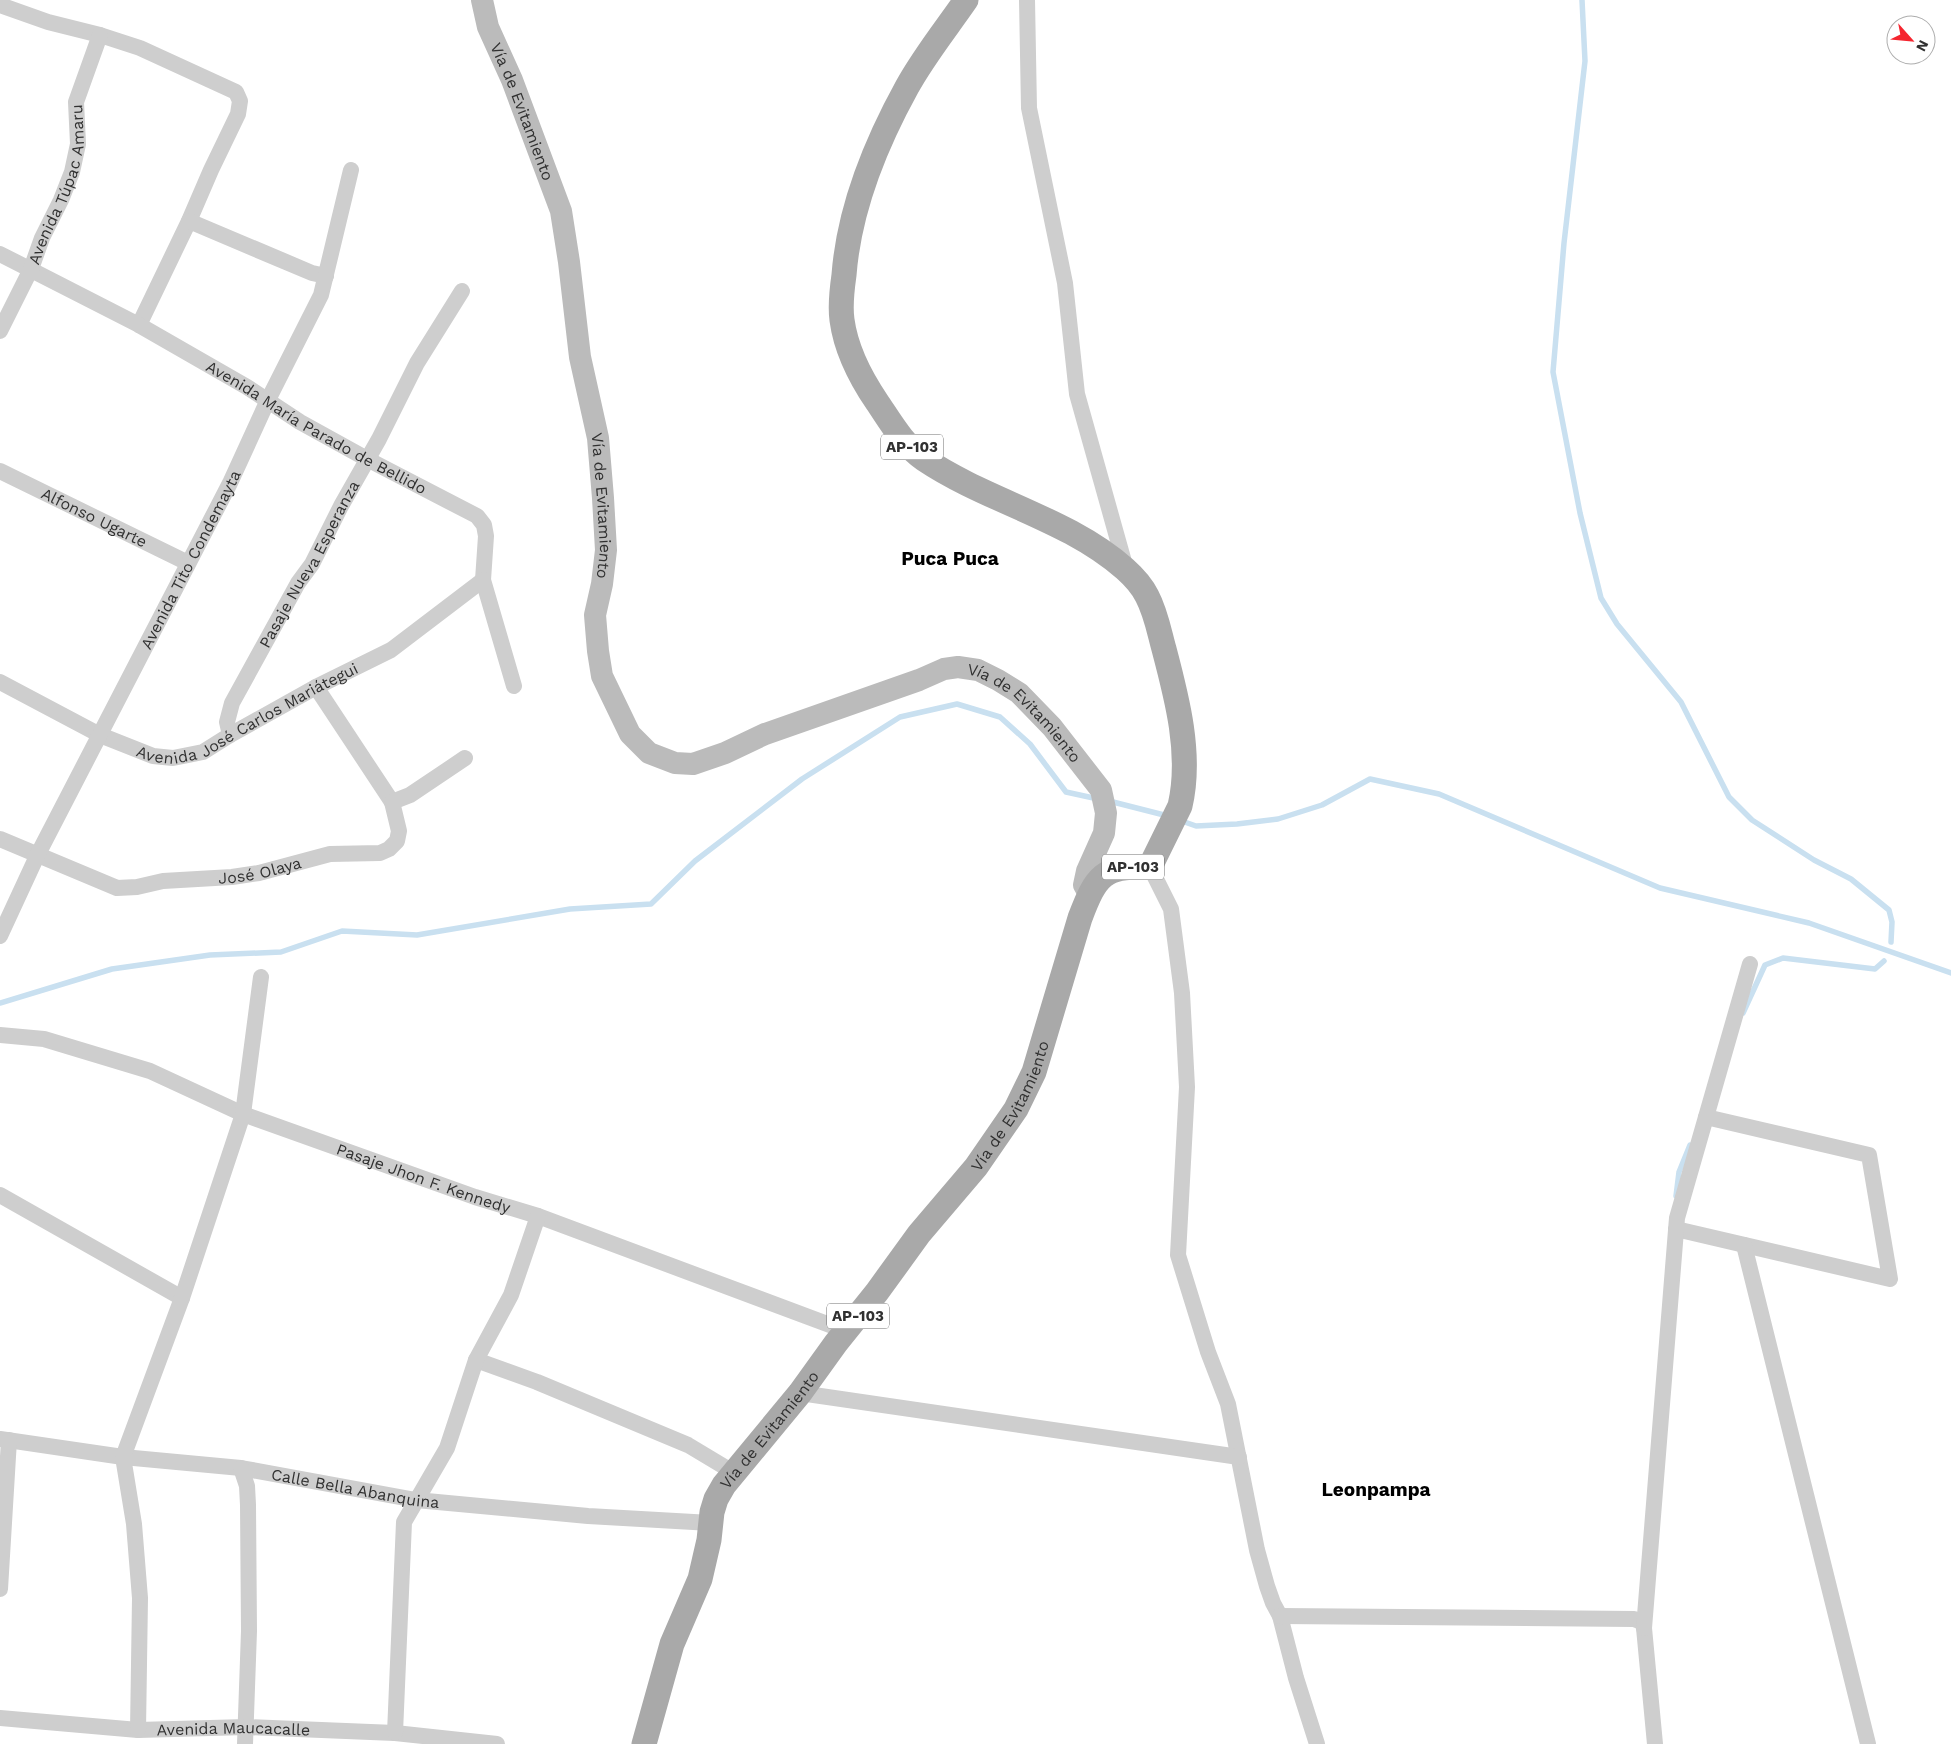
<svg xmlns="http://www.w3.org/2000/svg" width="1951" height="1744" viewBox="0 0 1951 1744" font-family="'Work Sans',sans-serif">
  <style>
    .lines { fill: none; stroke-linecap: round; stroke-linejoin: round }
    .stream { stroke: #c9e0f0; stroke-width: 5.5 }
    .street { stroke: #cecece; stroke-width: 16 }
    .secondary { stroke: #bbb; stroke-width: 22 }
    .primary { stroke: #a9a9a9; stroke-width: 25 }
    .labels { text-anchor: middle; stroke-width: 5; stroke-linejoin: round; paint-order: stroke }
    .shield { fill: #fff; stroke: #6f6f6f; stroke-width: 1 }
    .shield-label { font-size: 15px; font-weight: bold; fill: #313131 }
    .street-label { font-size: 16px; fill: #313131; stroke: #fff }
    .quarter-label { font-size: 19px; font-weight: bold; fill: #000; stroke: #fff }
  </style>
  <rect width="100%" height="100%" fill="#fff"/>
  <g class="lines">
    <path class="stream" d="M1582 0 1585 61 1564 243 1553 372 1580 513 1601 598 1617 624 1681 702 1729 797 1752 820 1814 860 1851 879 1889 910 1892 922 1891 942
      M1109 801 1168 816
      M1179 820 1196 826 1237 824 1278 819 1322 805 1370 779 1439 794 1660 888 1809 923 1951 973
      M0 1003 112 969 210 955 281 952 342 931 417 935 570 909 651 904 695 861 802 779 900 717 957 704 1000 717 1030 744 1066 792 1098 799
      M1743 1013 1765 965 1783 958 1875 969 1884 961
      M1676 1196 1679 1172 1690 1145"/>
    <g class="street">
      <path d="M1027 0 1029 108 1065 283 1077 394 1126 569"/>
      <path d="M0 5 48 22 100 35 140 48 236 92 240 101 238 114 211 170 189 221 139 325"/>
      <path d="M189 221 312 273 326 276"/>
      <path id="s1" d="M0 254 139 325 247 387 300 422 367 459 477 516 484 525 486 536 483 580 514 686"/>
      <path id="s2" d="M0 331 31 269 42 238 61 200 72 172 78 144 76 102 100 35"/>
      <path id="s3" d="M0 471 188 563"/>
      <path id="s4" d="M0 682 100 735 153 756 173 758 203 752 230 735 316 687 391 650 483 580"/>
      <path d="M316 687 392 802"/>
      <path id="s5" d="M230 735 227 722 232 703 298 583 312 564 341 506 379 439 417 363 462 291"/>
      <path id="s6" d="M0 839 117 888 137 887 163 881 232 877 259 873 330 854 380 853 389 849 397 841 399 831 392 802 410 795 465 758"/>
      <path d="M1150 867 1171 909 1182 993 1187 1087 1178 1255 1208 1352 1228 1404 1257 1550 1267 1586 1273 1603 1280 1616 1296 1678 1317 1744"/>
      <path id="s7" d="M0 936 37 856 230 483 268 400 321 295 351 170"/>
      <path id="s8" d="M0 1035 44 1039 150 1071 243 1114 475 1197 538 1216 846 1331"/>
      <path d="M0 1195 182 1298"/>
      <path d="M1676 1229 1890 1279 1869 1155 1706 1117"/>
      <path d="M1744 1245 1868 1744"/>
      <path d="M476 1360 537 1382 688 1445 733 1472"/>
      <path d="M800 1393 1239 1457"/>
      <path id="s9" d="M0 1439 123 1457 241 1468 416 1500 588 1516 711 1523"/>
      <path d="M241 1468 247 1486 248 1505 249 1631 245 1744"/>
      <path d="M0 1589 9 1440"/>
      <path d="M1280 1616 1634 1619 1642 1622 1644 1628 1655 1744"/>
      <path d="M1644 1628 1677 1218 1750 964"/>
      <path id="s10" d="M0 1718 138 1730 246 1727 395 1733 497 1744"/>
      <path d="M138 1730 140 1598 134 1524 123 1457 182 1298 243 1114 261 977"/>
      <path d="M395 1733 404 1522 447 1448 476 1360 511 1295 538 1216"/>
    </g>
    <path class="secondary" id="s11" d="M482 0 488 27 512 80 561 211 569 262 580 357 598 438 603 498 606 550 602 584 595 615 598 651 602 676 630 734 649 753 675 763 693 764 725 753 765 734 919 680 944 669 958 667 978 670 998 680 1019 693 1052 727 1101 790 1106 813 1104 833 1087 871 1084 885 1089 894"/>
    <path class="primary" id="s12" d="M644 1744 672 1644 700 1579 709 1540 712 1512 716 1499 724 1485 800 1393 836 1343 877 1292 919 1234 976 1167 1016 1109 1034 1072 1080 918C1096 876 1103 865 1150 867L1180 806C1192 755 1177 698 1164 649 1159 631 1156 613 1147 596 1142 586 1134 577 1125 569 1067 518 988 502 924 459 904 446 890 421 877 402 860 377 846 350 842 320 840 306 842 289 844 275 849 209 875 145 907 87 924 56 946 29 966 0"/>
  </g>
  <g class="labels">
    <g class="shield">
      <rect x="881" y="434.5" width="62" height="25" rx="4"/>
      <rect x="1102" y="854.5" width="62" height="25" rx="4"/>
      <rect x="827" y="1303.5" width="62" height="25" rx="4"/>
    </g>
    <g class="shield-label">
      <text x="912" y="452">AP-103</text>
      <text x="1133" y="872">AP-103</text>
      <text x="858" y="1321">AP-103</text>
    </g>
    <g class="street-label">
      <text dy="6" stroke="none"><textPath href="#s11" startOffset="119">Vía de Evitamiento</textPath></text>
      <text dy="6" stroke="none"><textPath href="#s2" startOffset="159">Avenida Túpac Amaru</textPath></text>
      <text dy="6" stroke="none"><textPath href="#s1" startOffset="361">Avenida María Parado de Bellido</textPath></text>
      <text dy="6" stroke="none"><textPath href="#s11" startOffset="524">Vía de Evitamiento</textPath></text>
      <text dy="6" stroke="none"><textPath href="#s3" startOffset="105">Alfonso Ugarte</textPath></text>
      <text dy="6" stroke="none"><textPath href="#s7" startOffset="422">Avenida Tito Condemayta</textPath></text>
      <text dy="6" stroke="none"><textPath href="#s5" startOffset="192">Pasaje Nueva Esperanza</textPath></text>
      <text dy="6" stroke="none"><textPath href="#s4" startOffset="275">Avenida José Carlos Mariátegui</textPath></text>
      <text dy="6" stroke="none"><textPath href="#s11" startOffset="1199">Vía de Evitamiento</textPath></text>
      <text dy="6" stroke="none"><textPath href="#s6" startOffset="271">José Olaya</textPath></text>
      <text dy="6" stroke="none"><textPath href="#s12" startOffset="749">Vía de Evitamiento</textPath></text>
      <text dy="6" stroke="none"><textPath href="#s8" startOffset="449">Pasaje Jhon F. Kennedy</textPath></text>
      <text dy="6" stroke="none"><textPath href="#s12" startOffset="344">Vía de Evitamiento</textPath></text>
      <text dy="6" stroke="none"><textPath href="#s9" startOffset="359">Calle Bella Abanquina</textPath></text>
      <text dy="6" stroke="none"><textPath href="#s10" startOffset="234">Avenida Maucacalle</textPath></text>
    </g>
    <g class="quarter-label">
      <text x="950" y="565">Puca Puca</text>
      <text x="1376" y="1496">Leonpampa</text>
    </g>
  </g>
  <g transform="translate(1911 40) rotate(117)"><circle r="24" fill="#ffffff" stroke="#adadad"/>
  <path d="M0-4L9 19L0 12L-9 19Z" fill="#f5252f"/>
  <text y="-8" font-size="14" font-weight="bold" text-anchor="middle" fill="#313131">N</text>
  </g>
</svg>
